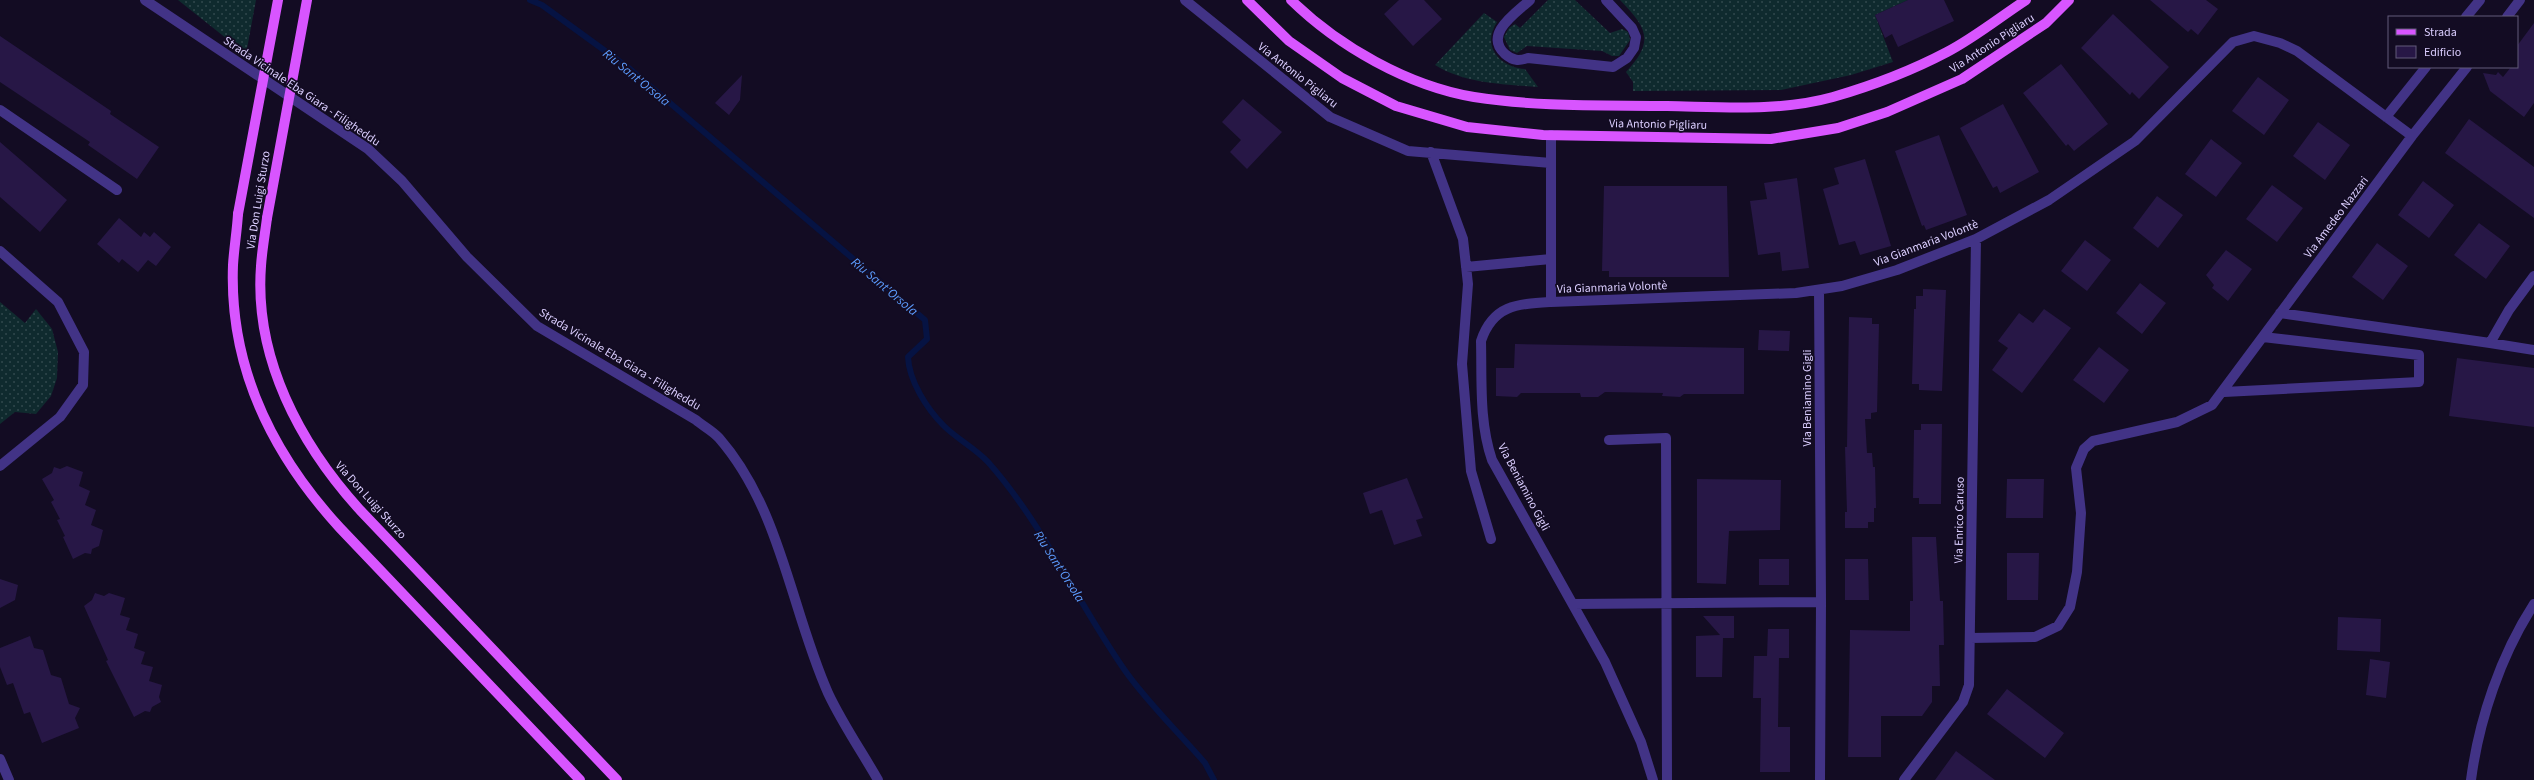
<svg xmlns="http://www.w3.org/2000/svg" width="2534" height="780" viewBox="0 0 2534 780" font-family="'Source Sans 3',sans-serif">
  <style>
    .grass { fill: url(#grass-dots) }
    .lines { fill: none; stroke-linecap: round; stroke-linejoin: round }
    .stream { stroke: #061343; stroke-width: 6 }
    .building { fill: #271746 }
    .minor { stroke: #423386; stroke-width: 10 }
    .major { stroke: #d855ff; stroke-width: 10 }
    .major-bridge { stroke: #d855ff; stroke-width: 10 }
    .labels { text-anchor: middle; stroke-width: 3.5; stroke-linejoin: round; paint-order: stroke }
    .street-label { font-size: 12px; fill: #dbceff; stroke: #130c23 }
    .water-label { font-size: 13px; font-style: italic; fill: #5c9cff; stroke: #130c23 }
  </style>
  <defs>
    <pattern id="grass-dots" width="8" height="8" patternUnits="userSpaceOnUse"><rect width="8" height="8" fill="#0f2a2e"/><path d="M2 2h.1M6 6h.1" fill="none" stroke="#31484d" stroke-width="1.8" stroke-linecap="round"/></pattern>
  </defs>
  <rect width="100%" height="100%" fill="#130c23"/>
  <path class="grass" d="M178 0H256L246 54Z
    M1548 0H1575L1610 33 1622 29 1628 32 1630 40 1619 56H1612L1602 51 1527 46 1517 53 1510 50 1504 37 1509 28 1515 24 1520 28Z
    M1620 0H1908L1875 15 1893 62 1851 75 1781 90 1633 91V82L1626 72C1655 41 1647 28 1620 0Z
    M1484 13 1497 22C1481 47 1500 67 1525 69L1538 87C1503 84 1466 84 1435 65Z
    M0 302 25 323 36 309 52 329 58 352 57 378 51 396 36 414 15 412 0 424Z"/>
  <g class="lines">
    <path class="stream" d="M530 0 542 5 630 69 925 320 927 339 908 357C909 381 927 409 944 426 957 439 975 448 988 462 1044 525 1078 604 1126 672 1149 704 1179 733 1205 763L1214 780"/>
  </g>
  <path class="building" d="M1399 0H1424L1442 19 1413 46 1384 14Z
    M1908 0H1944L1954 21 1898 47 1892 34 1885 38 1875 15Z
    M2150 0H2206L2218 9 2198 35 2191 29 2188 32Z
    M2113 14 2169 67 2139 99 2132 92 2130 95 2081 48Z
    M2534 23V103L2524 117 2490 91 2483 73 2496 75 2498 72 2503 77 2511 67H2517V46Z
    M0 36 111 111 110 114 159 147 137 179 88 145 90 142 0 82Z
    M2061 64 2108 124 2074 151 2068 144 2066 146 2023 93Z
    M742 75 740 100 729 115 715 103Z
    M2258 77 2289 100 2264 135 2232 111Z
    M1243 99 1282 132 1247 169 1230 152 1241 140 1222 122Z
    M2003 104 2039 172 2000 193 1997 186 1993 188 1960 128Z
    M2469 119 2534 167V218L2445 153Z
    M2318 122 2350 145 2325 180 2293 156Z
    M1939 135 1967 215 1926 230 1924 225 1922 226 1895 151Z
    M2211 139 2242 163 2216 197 2185 174Z
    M0 142 67 200 40 232 0 197Z
    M1865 159 1891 246 1860 255 1855 241 1839 245 1823 189 1839 184 1834 168Z
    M1797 178 1809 268 1782 271 1780 252 1758 255 1750 201 1767 199 1764 183Z
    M2423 181 2454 205 2429 238 2398 215Z
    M2272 185 2303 208 2277 242 2246 219Z
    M1604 186H1727L1729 277H1609V271H1602Z
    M2157 196 2183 215 2158 248 2133 228Z
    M119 218 141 237 144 232 150 237 154 232 171 247 156 266 148 260 138 272 122 259 119 263 97 244Z
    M2479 223 2510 246 2486 279 2454 255Z
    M2085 240 2111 260 2087 291 2061 271Z
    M2377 243 2408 266 2383 300 2352 277Z
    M2226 250 2252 269 2228 301 2212 288 2214 285 2206 275Z
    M2140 283 2166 303 2142 334 2116 313Z
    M1923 289 1946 290 1942 391 1919 390V384H1912L1914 309H1916V296H1923Z
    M2044 309 2071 328 2022 393 1992 370 2008 348 1998 341 2019 313 2033 323Z
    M1849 317 1872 318V324H1879L1877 412 1871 413V419H1865L1867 453H1872L1873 467H1875L1876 508H1874V522H1868V528H1845V512H1847L1845 447H1847Z
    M1759 330 1790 331 1789 351 1758 350Z
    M1515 344 1744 348V394H1684L1680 397 1662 396 1663 393 1605 392 1598 397H1581L1580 393H1521L1517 397 1496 396V368H1514Z
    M2099 347 2129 370 2104 403 2073 380Z
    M2457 358 2534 368V427L2449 416Z
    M1921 424H1942L1941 504H1919V498H1913L1914 430H1921Z
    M67 466 83 472 79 486 90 491 85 505 96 510 91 525 103 530 99 546 92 549 91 554 85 553 73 559 63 537 65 536 57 520 60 519 51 502 54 500 42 479 52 473 54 467 60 469Z
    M1407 478 1423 518 1416 520 1422 536 1394 545 1382 510 1370 514 1363 493Z
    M1697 479 1781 480 1780 530 1729 531 1726 584 1697 583Z
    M2007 479H2044L2043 518H2006Z
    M1912 537H1936L1940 601H1943L1944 645H1939L1940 686H1932V702L1922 716H1881V757H1848L1850 630 1910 631V601H1913Z
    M2007 553H2039L2038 600H2007Z
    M1759 559H1789V585H1759Z
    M1845 559H1868L1869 600H1845Z
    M0 579 18 585 15 600 0 608Z
    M95 593 104 596 109 593 125 598 120 615 130 618 126 630 138 634 134 648 145 652 141 664 153 667 149 681 162 685 159 697 161 702 152 707 150 712 145 711 134 717 106 661 108 660 84 606 92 600Z
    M1703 616H1734V638H1723L1722 677H1696V636L1720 635Z
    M2338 617 2381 619 2380 652 2337 650Z
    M1768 629H1789V658H1779L1778 727H1790V772H1760L1761 698H1753L1754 656H1767Z
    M30 636 34 648 43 650 51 675 61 678 69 704 80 708 75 718 79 728 42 743 30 712 24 714 13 683 7 685 0 667V648Z
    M2370 659 2390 662 2386 698 2366 695Z
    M2007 689 2064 733 2045 758 1987 714Z
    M1956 751 1995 780H1935Z"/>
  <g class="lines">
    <path class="minor" d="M145 0 368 149 402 181 467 257 537 326 696 420C703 426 713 431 719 438 781 509 791 610 828 693 842 723 862 752 878 780
      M1185 0 1330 117 1408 151 1551 163
      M1530 0C1516 13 1483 34 1505 54 1513 61 1519 61 1528 58L1613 67 1627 58 1634 48 1636 37 1632 28 1606 0
      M2466 17 2480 0
      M2507 17 2520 0
      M0 110 117 190
      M2386 117 2426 67
      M1551 135V302L1796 293 1842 286 1897 270 1976 239 2049 200 2135 141 2233 42 2254 36 2280 43 2297 51 2412 136
      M1431 152 1463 239 1468 284 1462 364 1471 471 1491 539
      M0 251 58 302 84 352 83 385 60 417 0 466
      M1466 267 1551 259
      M1551 302C1517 304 1493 305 1481 341 1482 381 1479 422 1492 460L1605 662 1641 742 1653 780
      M2280 313 2490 343 2509 310 2534 276
      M2490 343 2534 350
      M2224 392 2419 382V355L2263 337
      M1609 440 1666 438 1667 780
      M1573 604 1821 602 1819 290
      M1970 638 2035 637 2058 626 2070 607 2077 572 2081 513 2076 468 2084 449 2093 441 2177 422 2212 405 2412 136 2467 67
      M0 759 9 780
      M1820 780 1821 602
      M1904 780 1963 702 1969 685 1976 239
      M2471 780C2479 719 2501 655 2534 604"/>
    <path class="major" d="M1247 0 1289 41 1342 78 1396 106 1467 127 1543 135 1771 139 1838 128 1887 112 1962 79 2046 23 2069 0
      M1291 0C1338 46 1408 86 1474 97 1537 107 1603 105 1667 106 1722 107 1779 112 1833 97 1871 86 1911 71 1947 52 1974 38 2000 17 2026 0
      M238 214C237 231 234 248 233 265 229 367 273 455 340 528L580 780
      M267 218C265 234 262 250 261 266 254 358 300 444 360 510L617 780"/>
    <path class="major-bridge" d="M238 214 278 0
      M267 218 307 0"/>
  </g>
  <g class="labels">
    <g class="street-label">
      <text transform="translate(1992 43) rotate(-33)" y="4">Via Antonio Pigliaru</text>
      <text transform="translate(1298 75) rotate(38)" y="4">Via Antonio Pigliaru</text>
      <text transform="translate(302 91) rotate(34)" y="4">Strada Vicinale Eba Giara - Filigheddu</text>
      <text transform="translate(1658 124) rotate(1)" y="4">Via Antonio Pigliaru</text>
      <text transform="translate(258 200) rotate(-81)" y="4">Via Don Luigi Sturzo</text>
      <text transform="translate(2336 217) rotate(-53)" y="4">Via Amedeo Nazzari</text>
      <text transform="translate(1926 243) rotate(-21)" y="4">Via Gianmaria Volontè</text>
      <text transform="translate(1612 287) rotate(-2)" y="4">Via Gianmaria Volontè</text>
      <text transform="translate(620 359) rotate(31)" y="4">Strada Vicinale Eba Giara - Filigheddu</text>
      <text transform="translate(1807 398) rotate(-90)" y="4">Via Beniamino Gigli</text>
      <text transform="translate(1524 487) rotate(62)" y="4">Via Beniamino Gigli</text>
      <text transform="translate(371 500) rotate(48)" y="4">Via Don Luigi Sturzo</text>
      <text transform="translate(1959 520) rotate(-89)" y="4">Via Enrico Caruso</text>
    </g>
    <g class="water-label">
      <text transform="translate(637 77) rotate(39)" y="5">Riu Sant'Orsola</text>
      <text transform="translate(885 286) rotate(40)" y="5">Riu Sant'Orsola</text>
      <text transform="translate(1060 566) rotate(57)" y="5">Riu Sant'Orsola</text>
    </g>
  </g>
  <rect x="2388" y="16" width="130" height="52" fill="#130c23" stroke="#635a7b"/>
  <rect x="2396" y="29" width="20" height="6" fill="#d855ff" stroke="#635a7b"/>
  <text x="2424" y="36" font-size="12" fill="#dbceff">Strada</text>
  <rect x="2396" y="46" width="20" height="12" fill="#271746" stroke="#635a7b"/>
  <text x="2424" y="56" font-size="12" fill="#dbceff">Edificio</text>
</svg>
